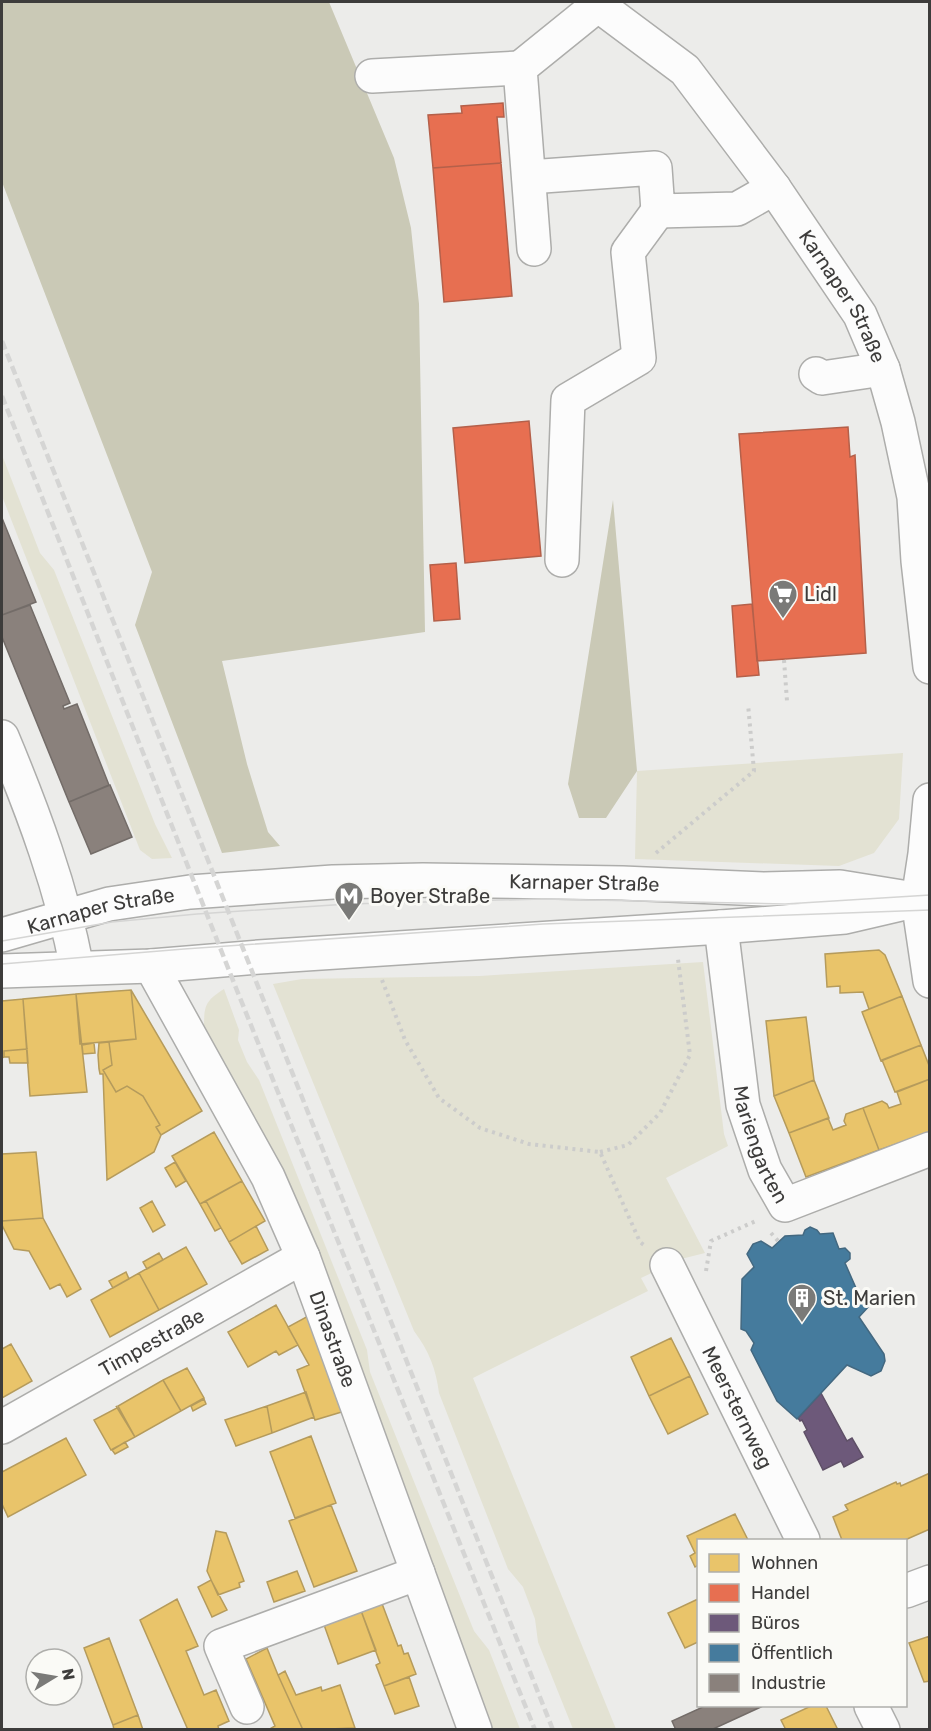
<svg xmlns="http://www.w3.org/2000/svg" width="931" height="1731" viewBox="0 0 931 1731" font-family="Rubik,sans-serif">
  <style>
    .green { fill: #e3e2d3 }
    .forest { fill: #cac9b6 }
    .homes { fill: #e9c46a; stroke: #b59b5c; stroke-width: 1.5 }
    .shops { fill: #e76f51; stroke: #b4604a; stroke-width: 1.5 }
    .offices { fill: #6d597a; stroke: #5f5067; stroke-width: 1.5 }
    .public { fill: #457b9d; stroke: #436880; stroke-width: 1.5 }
    .industry { fill: #8a817c; stroke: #736c68; stroke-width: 1.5 }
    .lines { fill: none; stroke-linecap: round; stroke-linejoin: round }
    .minor-casing { stroke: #adadab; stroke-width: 36 }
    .major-casing { stroke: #adadab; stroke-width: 36 }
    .path { stroke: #cccccb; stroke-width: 4; stroke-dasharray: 3 4.5; stroke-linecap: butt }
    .minor { stroke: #fcfcfc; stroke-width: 33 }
    .major { stroke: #fcfcfc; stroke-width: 33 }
    .tram { stroke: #d5d5d4; stroke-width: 1.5 }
    .rail { stroke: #d5d5d4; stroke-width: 4.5; stroke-dasharray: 9 4.5; stroke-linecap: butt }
    .labels { text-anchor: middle; stroke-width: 6; stroke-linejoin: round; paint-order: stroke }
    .street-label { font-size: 20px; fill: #3d3c3b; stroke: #fafaf6 }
    .poi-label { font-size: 20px; fill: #3d3c3b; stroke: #fafaf6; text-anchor: start }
  </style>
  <rect width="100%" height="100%" fill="#ececea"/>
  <path class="green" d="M2 455 40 553 54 570 155 824 172 858 152 859 140 850 2 496Z
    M903 753 899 819 874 853 839 866 635 859 637 771Z
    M703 962 724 1134 728 1146 666 1178 705 1253 681 1259 641 1278 648 1291 473 1378 616 1729H573L538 1642 535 1619 523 1587 508 1569 439 1393C436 1369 429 1351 414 1331L273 984 302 979 480 976Z
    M224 989 239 1030 238 1040 247 1062 259 1080 367 1350 370 1372 474 1631 489 1650 520 1729H489L204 1028C204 1006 205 1001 224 989Z"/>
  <path class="forest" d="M2 2H329L394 158 411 228 419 304 425 632 222 661 247 764 268 832 280 846 222 853 135 625 152 572 2 182Z
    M613 500 637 771 606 818H579L568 784Z"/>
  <path class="homes" d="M879 950 885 955 902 996 869 1009 863 992 840 993V986L827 987 825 954Z
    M131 990 202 1111 161 1135 156 1127 160 1125 143 1096 127 1086 116 1092 103 1070 112 1065 109 1042 136 1039Z
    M131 990 136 1039 80 1044 76 994Z
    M76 994 87 1092 30 1096 23 999Z
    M902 996 921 1045 881 1061 862 1012Z
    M23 999 27 1049 4 1051V1057L2 1058V1001Z
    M806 1017 814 1080 774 1096 766 1021Z
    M109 1042 112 1065 103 1070 116 1092 127 1086 143 1096 160 1125 156 1127 161 1135 154 1152 107 1180 103 1074H100L99 1069 98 1055 99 1043Z
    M94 1043 95 1053 83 1054 82 1045Z
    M921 1045 930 1068V1079L895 1092 882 1060Z
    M27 1049 28 1063H10L9 1057H4V1051Z
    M930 1079V1132L879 1150 863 1108 882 1101 887 1104 889 1108 901 1104 897 1092Z
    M814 1080 829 1118 789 1133 774 1096Z
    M863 1108 879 1150 806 1177 789 1133 828 1118 833 1130 846 1125 844 1121 846 1114Z
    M214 1132 242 1181 200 1204 172 1156Z
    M36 1152 43 1218 2 1221V1154Z
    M175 1162 186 1181 176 1187 165 1168Z
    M242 1181 265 1221 229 1242 206 1201Z
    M152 1201 165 1225 153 1232 140 1208Z
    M206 1201 221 1228 215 1231 200 1204Z
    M43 1218 81 1289 67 1297 60 1284 50 1289 29 1251 14 1249 2 1225V1221Z
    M256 1226 268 1250 242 1264 229 1242Z
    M186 1247 207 1284 159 1310 139 1273Z
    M159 1253 163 1260 147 1269 143 1262Z
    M126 1272 129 1279 113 1288 109 1281Z
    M139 1273 159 1310 110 1337 91 1300Z
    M276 1305 298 1345 279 1355 276 1351 248 1367 228 1332Z
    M310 1315 345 1411 315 1420 297 1370 309 1365 288 1327Z
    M671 1338 690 1376 649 1396 631 1357Z
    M11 1344 32 1381 2 1398V1349Z
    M187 1368 204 1398 181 1411 163 1380Z
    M690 1376 708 1414 668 1434 649 1396Z
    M163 1380 181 1411 135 1437 118 1406Z
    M306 1392 314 1417 272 1433 267 1406Z
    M204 1399 206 1404 193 1411 191 1406Z
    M116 1406 135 1437 111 1450 94 1420 117 1408Z
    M267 1406 272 1433 236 1446 225 1420Z
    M311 1436 336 1503 295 1518 270 1452Z
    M66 1438 86 1475 8 1517 2 1504V1472Z
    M125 1442 128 1447 115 1454 112 1450Z
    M930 1473V1529L905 1540H842L833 1517 848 1510 845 1505 896 1482 897 1484 900 1483 901 1486Z
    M331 1505 357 1571 314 1587 289 1521Z
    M735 1514 748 1540H698V1565L695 1567 690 1556 695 1553 687 1536Z
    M216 1531 226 1533 244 1581 239 1583 240 1587 218 1595 207 1571Z
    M297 1571 305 1591 274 1602 267 1582Z
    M211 1580 227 1610 212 1617 198 1587Z
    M177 1599 198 1646 186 1651 204 1695 216 1690 229 1721 218 1726 219 1730H188L140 1620Z
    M698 1599V1642L685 1648 668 1613Z
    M381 1601 398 1646 401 1645 404 1654 408 1653 416 1674 384 1686 376 1665 380 1663 360 1608Z
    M360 1608 376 1650 338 1664 323 1622Z
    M930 1636V1681L924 1682 909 1643Z
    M109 1638 138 1715 113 1725 84 1648Z
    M267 1648 278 1675 303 1730H268L275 1726 246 1659Z
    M285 1671 296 1695 321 1687 322 1691 340 1685 355 1728 303 1730 278 1675Z
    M409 1677 419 1706 395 1714 384 1686Z
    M811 1706H826L838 1730H786L781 1720Z
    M138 1715 143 1730H114L113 1725Z"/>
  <path class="shops" d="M503 103 504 117H497L501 163 433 168 428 115 462 113 461 106Z
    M501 163 512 296 444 302 433 168Z
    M529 421 541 556 465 563 453 428Z
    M848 427 850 457 855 455 866 653 757 661 739 434Z
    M456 563 460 619 434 621 430 565Z
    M752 604 759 675 737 677 732 606Z"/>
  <path class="offices" d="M821 1393 847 1441 852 1438 863 1457 844 1467 841 1461 823 1470 804 1432 807 1430 802 1420 800 1421 798 1418Z"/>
  <path class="public" d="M810 1227 817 1230 820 1234 833 1233 839 1249 845 1248 850 1253V1259L845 1263 856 1288 871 1304 859 1317 884 1354 885 1361 881 1371 871 1376 847 1365 797 1419 777 1401 751 1350 754 1343 746 1331 741 1329 742 1279 754 1267 747 1254 753 1244 761 1241 772 1248 785 1236 803 1235 805 1230Z"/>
  <path class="industry" d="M2 518 36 602 2 615Z
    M30 605 70 703 63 706 64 709 77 704 109 785 69 802 2 637V615Z
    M110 785 132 837 91 854 69 802Z
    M705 1706H763L711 1730H676L672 1721Z"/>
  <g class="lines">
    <g class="minor-casing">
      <g id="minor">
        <path id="s1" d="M594 2 685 70 774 188 860 315 883 369 898 422 914 497 918 561 930 667"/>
        <path d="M372 76 520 68"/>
        <path d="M529 177 655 168 658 211 737 209 774 188"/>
        <path d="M534 249 520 68 598 5 599 2"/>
        <path d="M816 374 822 378 883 369"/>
        <path d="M562 560 568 400 639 358 628 252 658 211"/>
        <path d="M2 737C33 811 62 889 77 968"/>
        <path d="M930 800 925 854 918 900 930 981"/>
        <path id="s2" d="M721 927 743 1105 765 1170 785 1205 930 1149"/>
        <path id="s3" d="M151 966 268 1177 303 1257 475 1730"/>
        <path id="s4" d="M667 1265 803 1540"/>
        <path id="s5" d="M2 1427 303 1257"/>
        <path d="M906 1591 930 1582"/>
        <path d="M871 1706 883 1730"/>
        <path d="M247 1707 221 1646 418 1573"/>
      </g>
    </g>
    <g class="major-casing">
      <g id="major">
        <path id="s6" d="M2 935 109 904 190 892 333 882 423 880 622 883 764 889 840 887 902 897"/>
        <path d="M2 971 151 966 259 957 721 927 845 917 918 900 930 899"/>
      </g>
    </g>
    <path class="path" d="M784 660 787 701
      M656 853 754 771 748 704
      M382 980 405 1040 439 1098 480 1128 529 1144 600 1152 640 1242 644 1245
      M600 1152 628 1145 660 1113 690 1055 678 959
      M771 1233 779 1242
      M706 1271 711 1241 758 1220"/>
    <use href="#minor" class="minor"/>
    <use href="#major" class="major"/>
    <path class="tram" d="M2 941 112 922 197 914 348 904 542 899 785 904 930 895
      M2 964 184 949 543 924 930 910"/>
    <path class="rail" d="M2 341 553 1730
      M2 396 236 988 535 1730"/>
  </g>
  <defs>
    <g id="supermarket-pin" transform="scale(1.5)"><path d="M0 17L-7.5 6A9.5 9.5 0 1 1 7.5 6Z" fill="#7a7a78" stroke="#fafaf6"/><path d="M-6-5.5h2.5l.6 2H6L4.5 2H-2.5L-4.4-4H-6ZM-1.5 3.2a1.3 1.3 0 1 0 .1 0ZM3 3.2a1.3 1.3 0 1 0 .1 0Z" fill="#fff"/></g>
    <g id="metro-pin" transform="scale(1.5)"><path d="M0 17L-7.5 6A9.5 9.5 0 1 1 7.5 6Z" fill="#7a7a78" stroke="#fafaf6"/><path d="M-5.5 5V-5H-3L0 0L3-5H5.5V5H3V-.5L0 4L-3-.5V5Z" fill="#fff"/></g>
    <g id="building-pin" transform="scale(1.5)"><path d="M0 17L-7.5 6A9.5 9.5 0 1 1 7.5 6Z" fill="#7a7a78" stroke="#fafaf6"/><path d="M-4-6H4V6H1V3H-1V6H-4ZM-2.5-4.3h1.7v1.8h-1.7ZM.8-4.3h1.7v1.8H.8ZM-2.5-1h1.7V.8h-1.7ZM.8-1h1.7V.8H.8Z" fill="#fff"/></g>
  </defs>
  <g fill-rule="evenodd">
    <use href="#supermarket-pin" x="783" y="594"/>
    <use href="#metro-pin" x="349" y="896"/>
    <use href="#building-pin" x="802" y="1298"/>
  </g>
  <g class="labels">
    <g class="street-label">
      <text dy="7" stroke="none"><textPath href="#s1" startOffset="390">Karnaper Straße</textPath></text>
      <text dy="7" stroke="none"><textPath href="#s6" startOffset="588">Karnaper Straße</textPath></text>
      <text dy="7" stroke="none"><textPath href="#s6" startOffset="102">Karnaper Straße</textPath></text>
      <text dy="7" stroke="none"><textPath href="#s2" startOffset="222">Mariengarten</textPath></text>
      <text dy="7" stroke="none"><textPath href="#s3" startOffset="416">Dinastraße</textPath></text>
      <text dy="7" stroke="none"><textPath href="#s5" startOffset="172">Timpestraße</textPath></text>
      <text dy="7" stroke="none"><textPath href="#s4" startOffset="159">Meersternweg</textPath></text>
    </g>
    <g class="poi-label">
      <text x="804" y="601">Lidl</text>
      <text x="370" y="903">Boyer Straße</text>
      <text x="823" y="1305">St. Marien</text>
    </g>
  </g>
  <rect width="931" height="1731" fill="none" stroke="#3d3c3b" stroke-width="6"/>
  <rect x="697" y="1539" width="210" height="168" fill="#fafaf6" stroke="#aeaeab" stroke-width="1.5"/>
  <rect x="709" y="1554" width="30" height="18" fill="#e9c46a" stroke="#aeaeab" stroke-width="1.5"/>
  <text x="751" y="1569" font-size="18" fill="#3d3c3b">Wohnen</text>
  <rect x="709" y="1584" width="30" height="18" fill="#e76f51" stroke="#aeaeab" stroke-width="1.5"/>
  <text x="751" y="1599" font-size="18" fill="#3d3c3b">Handel</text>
  <rect x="709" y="1614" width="30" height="18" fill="#6d597a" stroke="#aeaeab" stroke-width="1.5"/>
  <text x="751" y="1629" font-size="18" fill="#3d3c3b">Büros</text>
  <rect x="709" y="1644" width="30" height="18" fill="#457b9d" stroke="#aeaeab" stroke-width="1.5"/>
  <text x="751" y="1659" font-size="18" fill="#3d3c3b">Öffentlich</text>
  <rect x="709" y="1674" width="30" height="18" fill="#8a817c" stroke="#aeaeab" stroke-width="1.5"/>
  <text x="751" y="1689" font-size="18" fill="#3d3c3b">Industrie</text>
  <g transform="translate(54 1677) rotate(79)"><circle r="28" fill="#fafaf6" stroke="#aeaeab" stroke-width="1.5"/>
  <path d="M0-4.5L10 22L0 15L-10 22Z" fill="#7a7a78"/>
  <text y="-9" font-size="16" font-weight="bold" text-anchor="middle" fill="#3d3c3b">N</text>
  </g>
</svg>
